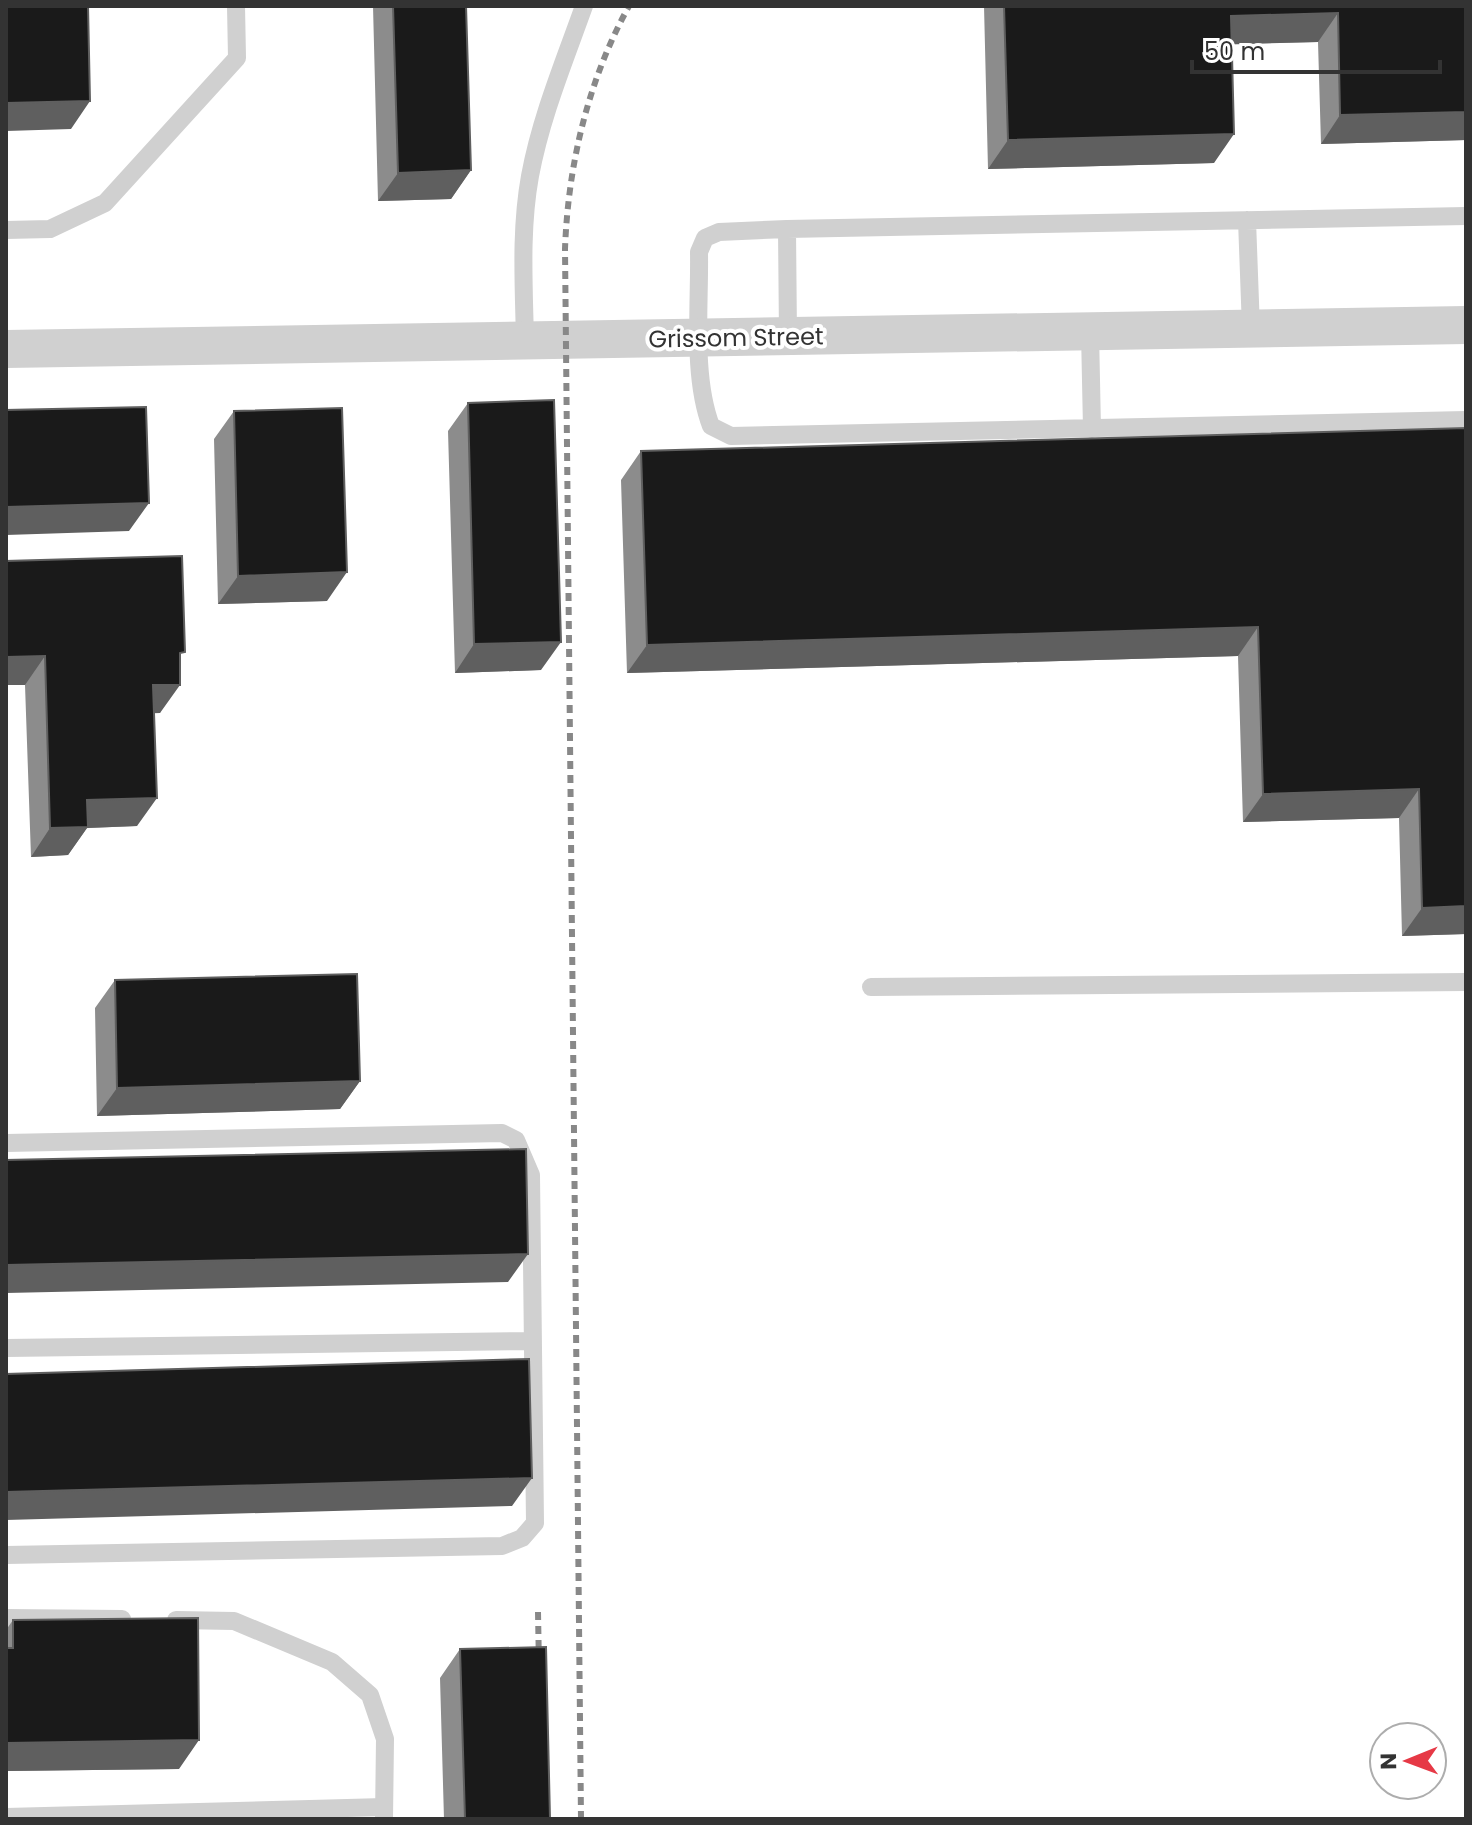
<svg xmlns="http://www.w3.org/2000/svg" width="1472" height="1825" viewBox="0 0 1472 1825" font-family="Poppins,sans-serif">
  <style>
    .lines { fill: none; stroke-linecap: round; stroke-linejoin: round }
    .service { stroke: #d0d0d0; stroke-width: 18 }
    .minor { stroke: #d0d0d0; stroke-width: 38 }
    .rail { stroke: #888; stroke-width: 6; stroke-dasharray: 8 6; stroke-linecap: butt }
    .wall { fill: #8c8c8c }
    .shaded-wall { fill: #5f5f5f }
    .building { fill: #1a1a1a; stroke: #5f5f5f; stroke-width: 2 }
    .labels { text-anchor: middle; stroke-width: 8; stroke-linejoin: round; paint-order: stroke }
    .street-label { font-size: 24px; fill: #333; stroke: #fff }
  </style>
  <rect width="100%" height="100%" fill="#fff"/>
  <g class="lines">
    <path class="service" d="M1247 220 1251 329
      M787 229 719 232 705 238 699 252C700 306 692 376 711 426L731 436 1466 420
      M6 230 50 229 105 203 237 58 236 6
      M1090 332 1092 429
      M788 337 787 229 1466 216
      M525 342C524 287 520 231 530 176 541 117 564 62 584 6
      M871 987 1466 982
      M6 1143 502 1133 516 1140 531 1175 535 1523 522 1538 502 1546 6 1555
      M6 1348 533 1341
      M6 1618 122 1619
      M176 1620 234 1621 332 1662 370 1695 385 1739 384 1819
      M6 1817 384 1807"/>
    <path class="minor" d="M6 349 1466 325"/>
    <path class="rail" d="M538 1612 539 1667
      M581 1819 565 249C568 165 588 80 629 6"/>
  </g>
  <path class="wall" d="M373 6H466L471 170 451 199 378 201Z
    M984 6H1466V140L1321 144 1318 42 1231 44 1214 163 988 169Z
    M468 403 541 670 455 673 448 431Z
    M234 411 327 601 218 604 214 439Z
    M1466 428V934L1402 936 1399 818 1243 822 1238 656 627 673 621 480 641 451Z
    M6 561 180 659 160 713H154L137 826 87 828 68 855 31 857 25 685Z
    M115 980 360 1081 340 1109 97 1116 95 1008Z
    M13 1620 179 1769 6 1771V1630Z
    M460 1649 550 1819H444L440 1678Z"/>
  <path class="shaded-wall" d="M1338 13 1318 42 1211 45 1231 16Z
    M90 101 71 129 6 131V103Z
    M1466 112V140L1321 144 1340 115Z
    M1234 134 1214 163 988 169 1008 140Z
    M471 170 451 199 378 201 398 173Z
    M149 503 129 531 6 535V507Z
    M347 572 327 601 218 604 238 576Z
    M1258 627 1238 656 627 673 647 645Z
    M561 642 541 670 455 673 474 644Z
    M45 656 25 685H6V657Z
    M153 685H180L160 713 133 714Z
    M1419 789 1399 818 1243 822 1263 794Z
    M157 798 137 826 87 828 68 855 31 857 50 828 87 800Z
    M1466 906V934L1402 936 1422 908Z
    M360 1081 340 1109 97 1116 117 1088Z
    M528 1254 508 1282 6 1293V1265Z
    M532 1478 512 1506 6 1520V1492Z
    M199 1740 179 1769 6 1771V1743Z"/>
  <path class="building" d="M6 6H88L90 101 6 103Z
    M393 6H466L471 170 398 173Z
    M1004 6H1466V112L1340 115 1338 13 1231 16 1234 134 1008 140Z
    M554 400 561 642 474 644 468 403Z
    M146 407 149 503 6 507V410Z
    M342 408 347 572 238 576 234 411Z
    M1466 428V906L1422 908 1419 789 1263 794 1258 627 647 645 641 451Z
    M182 556 185 652 180 653V685H153L157 798 87 800 88 827 50 828 45 656 6 657V561Z
    M357 974 360 1081 117 1088 115 980Z
    M526 1149 528 1254 6 1265V1160Z
    M529 1359 532 1478 6 1492V1374Z
    M198 1618 199 1740 6 1743V1648H13V1620Z
    M546 1647 550 1819H465L460 1649Z"/>
  <g class="labels">
    <g class="street-label">
      <text transform="translate(736 338) rotate(-1)" y="8">Grissom Street</text>
    </g>
  </g>
  <rect width="1472" height="1825" fill="none" stroke="#333333" stroke-width="16"/>
  <g transform="translate(1408 1761) rotate(269)"><circle r="38" fill="#ffffff" stroke="#adadad" stroke-width="2"/>
  <path d="M0-6L14 30L0 20L-14 30Z" fill="#e63946"/>
  <text y="-12" font-size="22" font-weight="bold" text-anchor="middle" fill="#333333">N</text>
  </g>
  <path d="M1192 60v12h248v-12" fill="none" stroke="#333333" stroke-width="4"/>
  <text x="1204" y="60" font-size="24" fill="#333333" stroke="#ffffff" stroke-width="6" paint-order="stroke">50 m</text>
</svg>
